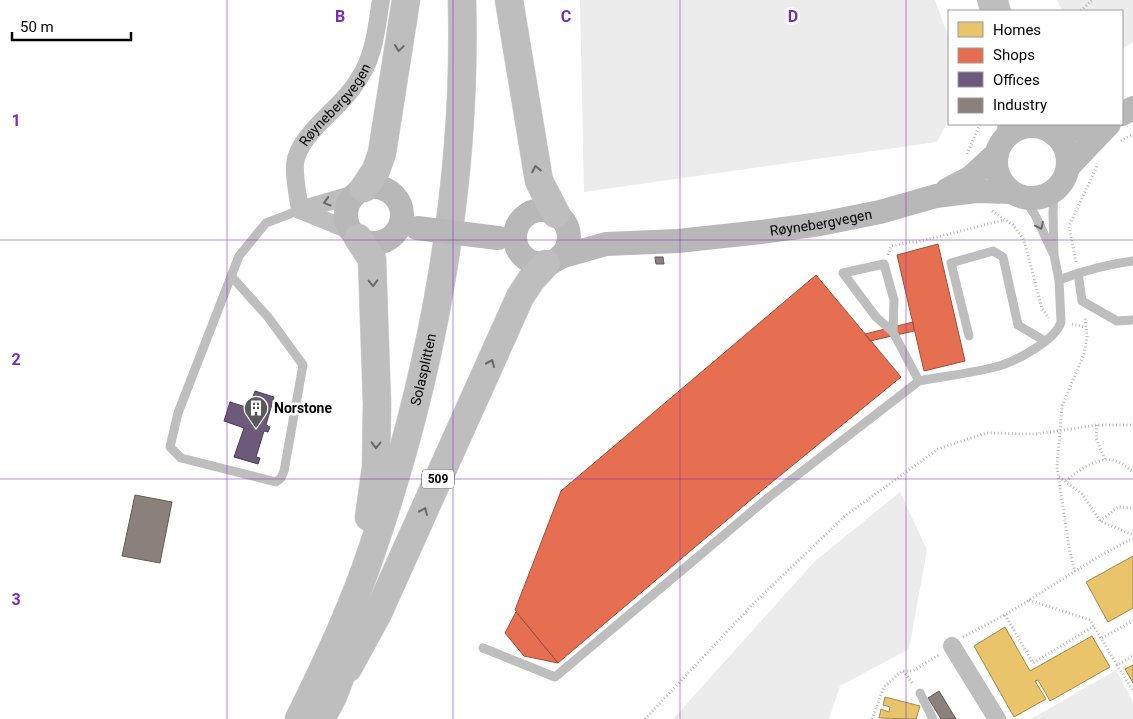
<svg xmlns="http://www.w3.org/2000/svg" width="1133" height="719" viewBox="0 0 1133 719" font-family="Roboto,sans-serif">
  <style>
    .green { fill: #ececec }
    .homes { fill: #e9c46a; stroke: #a3894a }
    .shops { fill: #e76f51; stroke: #a24e39 }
    .offices { fill: #6d597a; stroke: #4c3e55 }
    .industry { fill: #8a817c; stroke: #615a57 }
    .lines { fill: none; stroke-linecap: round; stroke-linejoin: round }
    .highway-casing { stroke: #dbdbdb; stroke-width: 29 }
    .path { stroke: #b9b9b9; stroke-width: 3; stroke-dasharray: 1 2.5; stroke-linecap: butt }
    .lane { stroke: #bebebe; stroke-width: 9 }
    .street { stroke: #bebebe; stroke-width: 18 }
    .secondary { stroke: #b8b8b8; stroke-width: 24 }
    .highway { stroke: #bebebe; stroke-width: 28 }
    .secondary-bridge { stroke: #b8b8b8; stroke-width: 24 }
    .oneway { stroke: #686868 }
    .grid { fill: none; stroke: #7b2cbf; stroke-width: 1; stroke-opacity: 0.55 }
    .labels { text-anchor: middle; stroke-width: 5; stroke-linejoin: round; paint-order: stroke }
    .shield { fill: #fff; stroke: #4c4c4c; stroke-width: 1 }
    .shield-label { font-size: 12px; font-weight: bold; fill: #000 }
    .street-label { font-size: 14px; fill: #000; stroke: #fff }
    .poi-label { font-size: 14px; font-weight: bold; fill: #000; stroke: #fff; text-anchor: start }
    .grid-label { font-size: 16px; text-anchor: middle; font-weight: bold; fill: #7b2cbf; stroke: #fff; stroke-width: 5; stroke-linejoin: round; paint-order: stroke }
  </style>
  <rect width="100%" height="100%" fill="#fff"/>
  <path class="green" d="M580 0H935L949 38V119L937 142 584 192Z
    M1057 0H1133V42L1122 49V11H1062Z
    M900 492 927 550 909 649 840 686 829 719H673L815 561Z
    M1116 670 1133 702V719H1031Z"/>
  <path class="homes" d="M1133 556V608L1108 622 1086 582Z
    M1005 627 1030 671 1092 636 1110 667 1050 701 1038 680 1035 681 1046 699 1014 717 974 646Z
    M1133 665V683L1125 669Z
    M885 697 920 706 916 719 879 718 881 709 889 712 890 707 883 705Z"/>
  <path class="shops" d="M938 244 965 361 924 371 897 255Z
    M816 275 901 377 766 487 558 663 515 610 561 491Z
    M913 322 914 331 870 341 865 334Z
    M516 612 558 663 524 656 505 633Z"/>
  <path class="offices" d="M255 391 274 397 266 425 270 427 268 432 264 431 256 457 260 458 258 464 234 457 244 428 224 421 230 402 249 408Z"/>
  <path class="industry" d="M655 257H663L664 264H656Z
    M135 495 172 502 160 563 122 556Z
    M939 691 956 719H941L928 698Z"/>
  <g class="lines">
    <g class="highway-casing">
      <g id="highway">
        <path d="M509 0 539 181 556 214"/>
        <path d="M364 188 376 170 382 153 406 0"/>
        <path d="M358 238 372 259 377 404 376 467 369 517"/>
        <path d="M348 668 378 613 520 297 531 280 546 264"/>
        <path id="s3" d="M299 719C326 665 352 610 371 553 432 376 467 187 462 0"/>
        <path d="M321 719 333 696 352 647"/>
      </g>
    </g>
    <path class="path" d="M1081 11 1092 0
      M1121 141 1133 134
      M967 154 980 124
      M992 211 1013 225 1024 240 1042 309 1049 318
      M888 255 891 246 910 242H917L1004 220
      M1076 262 1069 226 1097 166
      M1072 324 1086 327
      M1097 425 1096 438 1105 460
      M1059 477 1082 494 1100 521 1133 535
      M1066 481C1077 471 1100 455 1116 461 1122 463 1128 468 1133 472
      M1100 521 1118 507 1133 508
      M1075 572 1069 548 1057 467 1062 406 1084 354 1087 338 1085 317
      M1029 600 1090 620 1117 665 1133 656
      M1005 615 1033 663 1094 626
      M963 637 1005 615 1098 557 1133 538
      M1102 638 1133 621
      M1117 665 1133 691
      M903 671 913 684
      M645 719 754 603 845 516 938 449 986 433 1037 434 1097 425H1133
      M872 719 884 687 902 671H913L940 654"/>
    <path class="lane" d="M1024 198 1035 215 1053 253
      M1078 273 1082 301 1117 321 1133 320
      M232 277 268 317 303 365 284 471 281 478 276 482 181 458 170 447 178 413 239 256 266 223 300 210
      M1059 280C1083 271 1108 264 1133 261
      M893 332 894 300 884 264 843 273 876 317 893 332 919 381C946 376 973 373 999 366 1016 361 1056 340 1061 322L1059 280 1054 255 1053 213 1054 191
      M969 336 951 263 993 251 1003 257 1018 325 1045 341
      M483 648 555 677 769 497 919 381
      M920 693 933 719"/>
    <g class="street">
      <path d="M986 0 989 11"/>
      <path d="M999 0 1002 11"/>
      <path d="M1040 124 1042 128"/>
      <path d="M1004 139 1007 124"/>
      <path id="s1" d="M300 210C298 196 294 179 295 164 297 139 331 114 347 95 353 88 359 79 364 70 375 49 377 24 381 0"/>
      <path d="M300 210 355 194"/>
      <path d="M300 210 351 231"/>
      <path d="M952 646 997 719"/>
    </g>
    <g class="secondary">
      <path d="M1122 114 1133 108"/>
      <circle cx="1032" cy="162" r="36"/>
      <path d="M1054 134 1097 124"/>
      <path d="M1068 167 1109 124"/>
      <circle cx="374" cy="215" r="28"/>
      <path d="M947 190 970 178 996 154"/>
      <circle cx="542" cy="237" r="27"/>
      <path id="s2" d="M560 257 606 244 678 241 761 232 820 224 880 212 936 196 976 191 1010 192"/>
    </g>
    <use href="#highway" class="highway"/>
    <path class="secondary-bridge" d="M417 228 498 238"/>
  </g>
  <defs><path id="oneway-chevron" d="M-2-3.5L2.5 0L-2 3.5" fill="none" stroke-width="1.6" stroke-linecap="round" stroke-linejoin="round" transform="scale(1.25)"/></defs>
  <g class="oneway">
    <use href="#oneway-chevron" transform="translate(399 48) rotate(98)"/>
    <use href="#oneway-chevron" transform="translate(536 169) rotate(-101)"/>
    <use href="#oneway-chevron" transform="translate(327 202) rotate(164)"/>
    <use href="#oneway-chevron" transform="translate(1040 226) rotate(65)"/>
    <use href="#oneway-chevron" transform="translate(373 283) rotate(88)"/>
    <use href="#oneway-chevron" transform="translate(491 363) rotate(-66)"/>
    <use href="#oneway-chevron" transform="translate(376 445) rotate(91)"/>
    <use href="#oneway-chevron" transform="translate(424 511) rotate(-66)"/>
  </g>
  <path class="grid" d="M227 0V719M453 0V719M680 0V719M906 0V719M0 240H1133M0 479H1133"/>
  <defs>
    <g id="building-pin" transform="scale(1.25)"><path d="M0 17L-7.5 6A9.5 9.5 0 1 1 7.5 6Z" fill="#595959" stroke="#fff"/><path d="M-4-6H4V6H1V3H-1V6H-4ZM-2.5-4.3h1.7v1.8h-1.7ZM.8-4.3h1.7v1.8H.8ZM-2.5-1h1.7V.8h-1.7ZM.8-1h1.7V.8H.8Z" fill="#fff"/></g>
  </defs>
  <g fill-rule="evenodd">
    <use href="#building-pin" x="256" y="408"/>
  </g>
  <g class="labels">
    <rect class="shield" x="422" y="469.5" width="32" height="19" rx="4"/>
    <g class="shield-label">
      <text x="438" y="483">509</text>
    </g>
    <g class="street-label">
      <text dy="5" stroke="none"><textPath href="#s1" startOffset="119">Røynebergvegen</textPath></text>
      <text dy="5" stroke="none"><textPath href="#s2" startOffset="264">Røynebergvegen</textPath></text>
      <text dy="5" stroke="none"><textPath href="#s3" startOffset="372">Solasplitten</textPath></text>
    </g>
    <g class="poi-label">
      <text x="274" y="413">Norstone</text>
    </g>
  </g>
  <g class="grid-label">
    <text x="340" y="22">B</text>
    <text x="566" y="22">C</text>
    <text x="793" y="22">D</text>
    <text x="16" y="126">1</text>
    <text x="16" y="365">2</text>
    <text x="16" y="605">3</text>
  </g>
  <rect x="948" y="10" width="175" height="115" fill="#ffffff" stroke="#999999"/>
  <rect x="958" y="22" width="25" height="15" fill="#e9c46a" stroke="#999999"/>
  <text x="993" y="35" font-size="15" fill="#000000">Homes</text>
  <rect x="958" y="48" width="25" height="15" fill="#e76f51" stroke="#999999"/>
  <text x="993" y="60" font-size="15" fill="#000000">Shops</text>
  <rect x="958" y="72" width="25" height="15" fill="#6d597a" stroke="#999999"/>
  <text x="993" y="85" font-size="15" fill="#000000">Offices</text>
  <rect x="958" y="98" width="25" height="15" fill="#8a817c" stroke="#999999"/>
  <text x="993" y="110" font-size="15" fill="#000000">Industry</text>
  <path d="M12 32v8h119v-8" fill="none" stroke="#000000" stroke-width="2.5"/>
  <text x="20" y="32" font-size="15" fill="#000000" stroke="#ffffff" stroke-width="4" paint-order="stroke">50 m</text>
</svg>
